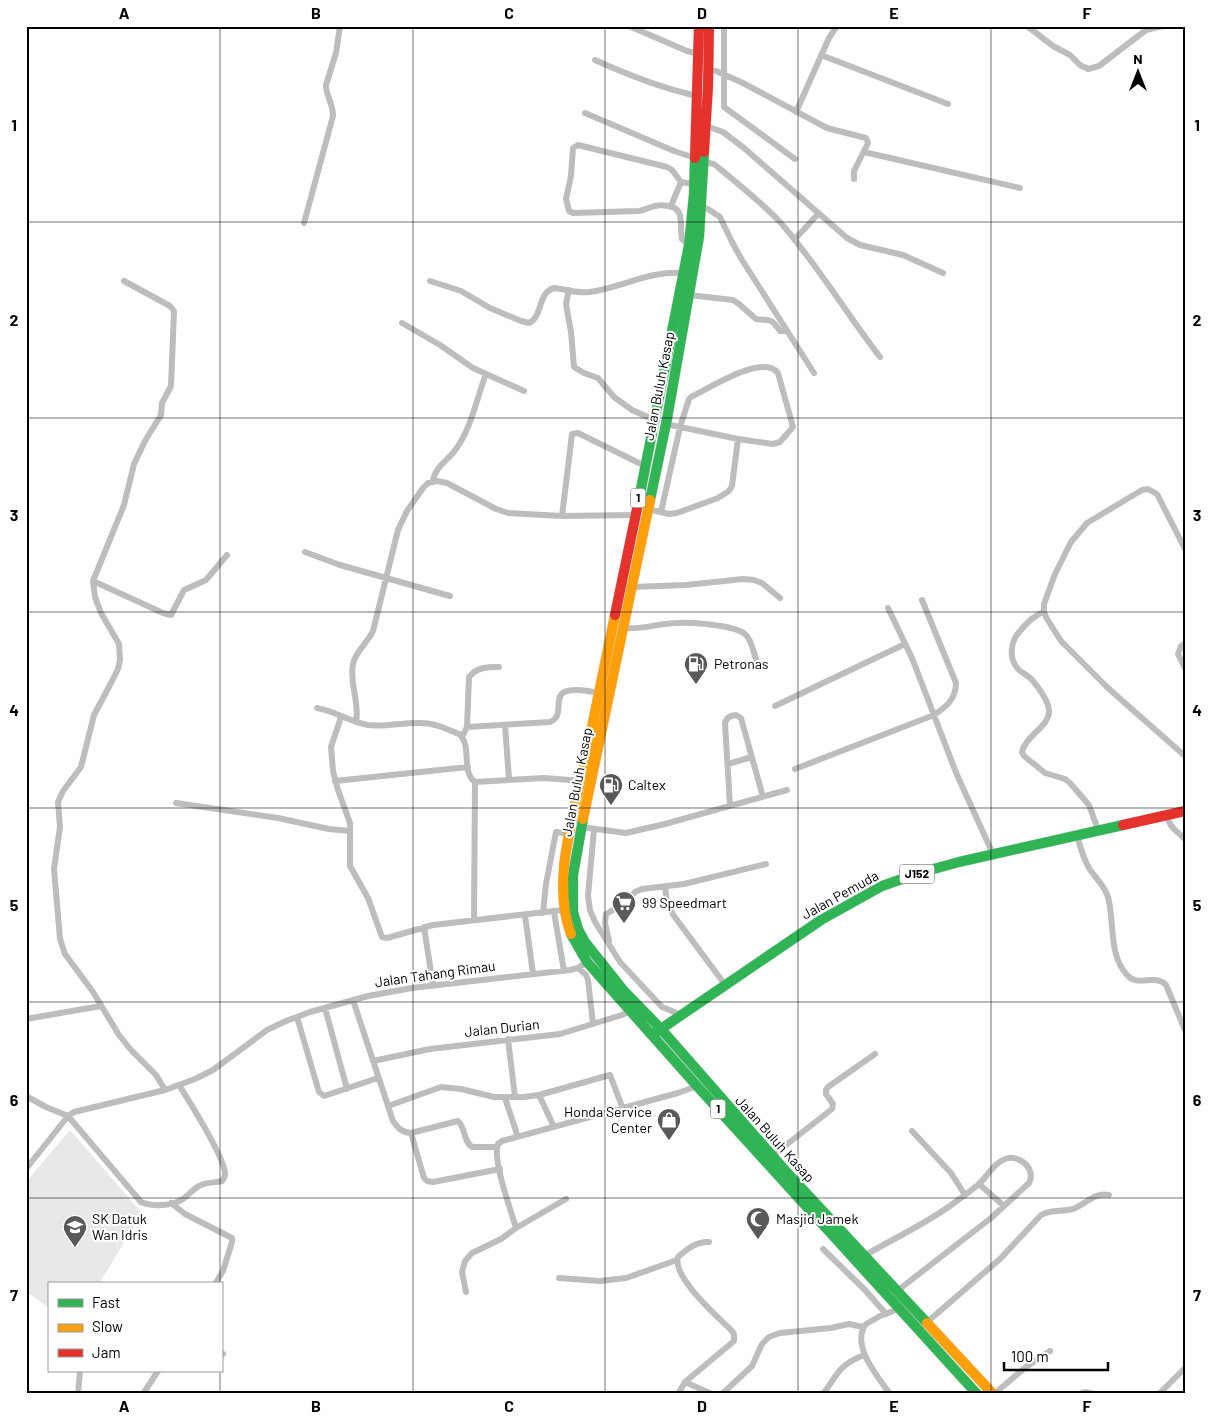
<svg xmlns="http://www.w3.org/2000/svg" width="1211" height="1420" viewBox="0 0 1211 1420" font-family="Barlow,sans-serif">
  <style>
    .green { fill: #e8e8e8 }
    .lines { fill: none; stroke-linecap: round; stroke-linejoin: round }
    .fast-casing { stroke: #dbdbdb; stroke-width: 11 }
    .slow-casing { stroke: #dbdbdb; stroke-width: 11 }
    .jam-casing { stroke: #dbdbdb; stroke-width: 11 }
    .street { stroke: #bdbdbd; stroke-width: 6 }
    .fast { stroke: #30b455; stroke-width: 10 }
    .slow { stroke: #ff9f0a; stroke-width: 10 }
    .jam { stroke: #e5322d; stroke-width: 10 }
    .grid { fill: none; stroke: #000; stroke-width: 1; stroke-opacity: 0.55 }
    .labels { text-anchor: middle; stroke-width: 4; stroke-linejoin: round; paint-order: stroke }
    .shield { fill: #fff; stroke: #4c4c4c; stroke-width: 1 }
    .shield-label { font-size: 12px; font-weight: bold; fill: #000 }
    .street-label { font-size: 14px; fill: #000; stroke: #fff }
    .poi-label { font-size: 14px; fill: #000; stroke: #fff; text-anchor: start }
    .neatline { fill: none; stroke: #000; stroke-width: 2 }
    .grid-label { font-size: 16px; text-anchor: middle; font-weight: bold; fill: #000 }
  </style>
  <rect width="100%" height="100%" fill="#fff"/>
  <path class="green" d="M70 1130 142 1213 99 1284H49V1308L26 1291V1182Z"/>
  <g class="lines">
    <g class="fast-casing">
      <path id="fast" d="M650 500 667 419 699 237 704 152
        M638 504 689 245 694 194 695 158
        M583 819 573 875V912L578 929 585 942 624 991 661 1029 791 1177 927 1323
        M571 934 587 962 697 1086 977 1394
        M655 1033 821 920 882 886 919 873 959 862 1123 825"/>
    </g>
    <g class="slow-casing">
      <path id="slow" d="M583 819 650 500
        M571 934C551 883 574 814 585 761 595 713 605 664 615 615
        M927 1323 993 1394"/>
    </g>
    <g class="jam-casing">
      <path id="jam" d="M704 152 708 86 709 26
        M695 158 699 26
        M615 615 638 504
        M1123 825 1185 811"/>
    </g>
    <path class="street" d="M629 26 687 51 699 54
      M724 26V107L795 159
      M1027 26 1053 46 1070 55 1080 65 1088 69 1099 66 1146 30 1163 26
      M821 55 948 104
      M595 60C628 75 661 88 697 96
      M709 70 716 71 743 83 827 128 866 138 868 143 854 171V179
      M796 112 829 38 837 26
      M585 113 674 151 695 158
      M706 126 723 132 744 148 847 238 860 245 903 255 943 273
      M864 152 1020 188
      M704 162 714 164C736 182 760 201 780 222 817 264 846 313 880 357
      M671 206 681 182
      M702 207 708 209 720 217 732 242 742 260 814 373
      M304 223 333 116C333 103 326 96 326 85L336 53 340 26
      M795 239 818 214
      M689 245 682 239C679 226 686 208 668 206 664 205 659 205 655 206 649 207 646 210 639 211L573 213 569 211 566 199 571 176 573 148 578 145 582 146 667 167 672 170 681 182 694 184
      M124 281 170 306 174 311 171 386 162 403 161 415 145 441 134 464 124 505 93 581 95 597 101 613 119 644 120 660 118 669 111 683 94 715 81 767 63 791 58 802 60 827 54 869 60 939 65 954 93 992 119 1035 131 1050 156 1075 165 1090
      M430 281 461 291 490 308 521 321 529 323C543 317 537 293 554 288 565 289 577 294 589 292 621 288 650 270 684 273
      M569 290 566 304 571 332 574 367 584 373 598 378 614 397 632 410 654 420
      M689 295 733 300 739 304 756 319C771 321 770 317 780 331H786
      M402 323 440 345 473 368 524 391
      M433 481C435 468 445 462 453 453 471 431 476 400 486 374
      M648 509 669 514 677 513 718 498 729 491 732 486 738 439
      M661 512 680 427 689 399 691 397C708 389 763 353 778 373L793 427 780 442 773 444 738 439 666 424
      M562 516 572 434 578 433 645 466
      M1185 549 1157 494 1148 489 1142 490 1087 523 1071 542 1055 574 1044 604V612L1047 619 1061 641 1109 689 1185 756
      M305 552 340 565 450 596
      M93 581 163 613 171 615 184 590 206 580 227 555
      M632 587 686 585 743 579 754 580 762 583 780 598
      M888 608 912 658 957 775 993 854
      M1044 612C1034 615 1027 623 1020 631 1011 640 1008 658 1018 669 1022 673 1029 676 1033 681 1039 688 1049 702 1049 711 1049 727 1025 736 1022 752L1024 756 1045 773 1065 779 1070 783 1089 805 1098 830
      M623 628C644 630 658 623 677 623 692 622 734 625 745 634 752 640 753 651 756 659
      M1185 644 1181 646 1178 654 1185 668
      M775 706 905 644
      M317 708C335 711 350 722 368 725 386 727 404 722 422 723 435 723 447 729 459 734 473 746 460 771 475 782L474 920
      M341 717 331 747 333 771 338 790 350 823V866L368 898 382 937 387 938 433 925 563 910
      M356 722C360 703 349 683 353 664 355 652 368 642 373 631L398 530 407 511 423 488 428 483 437 481 447 483 496 509 508 513 562 516 635 515
      M505 725 509 779
      M467 727 550 722C572 713 536 680 599 693
      M462 737 467 727 469 677C477 667 487 667 499 667
      M728 764 752 757
      M795 769 934 715C946 707 956 699 956 683L922 600
      M335 781 468 767
      M475 782 544 778 582 781
      M176 803 278 818 329 829 350 831
      M730 806 725 723C727 717 730 716 736 715L741 718 763 797
      M1165 815 1172 827 1185 839
      M581 827 626 833 665 824 787 790
      M594 829 588 896 590 910 595 922 620 962 662 1007 682 1015
      M1077 835C1080 846 1083 858 1089 868 1095 878 1105 886 1108 897 1115 923 1108 954 1127 975 1138 988 1155 973 1166 985L1185 1030
      M665 887 667 903 674 916 726 986
      M554 912 564 971
      M543 913 546 884 556 832 571 834
      M525 915 533 974
      M424 927 433 985
      M609 941 605 923 606 914 627 902 635 892 642 889 684 884 766 864
      M578 968 586 975 588 980 593 1024
      M353 1000 393 1121C398 1128 401 1132 411 1133L424 1178 427 1181 433 1182 500 1169
      M325 1008 347 1089
      M297 1017 319 1092 324 1096 378 1078
      M26 1019 101 1006
      M508 1039 515 1097
      M373 1061 430 1049 560 1034 622 1015 630 1011
      M539 1095 554 1127
      M26 1096 46 1107 68 1116 141 1202C153 1207 172 1206 183 1199 189 1195 193 1189 199 1186 206 1182 214 1183 222 1181 224 1178 225 1178 225 1174 225 1158 189 1101 179 1085
      M505 1098 516 1131 517 1137
      M388 1106 441 1087 461 1089 494 1097H524L539 1095 610 1075 623 1109
      M912 1131 951 1173 965 1195
      M411 1133 458 1121C466 1128 463 1141 472 1147H497
      M772 1156 832 1109 833 1104 826 1094V1090L828 1087 875 1054
      M26 1169 68 1116 74 1112 165 1090 195 1079 213 1070 267 1030 286 1021 310 1012 368 996 412 988 570 970 578 968 588 961
      M979 1184 1004 1206
      M171 1203 185 1214 232 1238V1242L223 1271 215 1284
      M516 1228C511 1210 492 1160 498 1144L502 1141 678 1093 697 1086
      M823 1249 866 1291 886 1314
      M864 1256C894 1238 926 1224 954 1203 962 1197 971 1191 979 1184 988 1176 992 1165 1003 1160 1017 1152 1037 1168 1029 1183L991 1218 897 1291
      M559 1278 600 1281 626 1278 677 1260
      M466 1292 462 1272 465 1261 472 1253 501 1239 516 1228 566 1199
      M926 1323 1000 1259 1041 1215C1051 1209 1062 1212 1073 1209 1086 1204 1094 1192 1109 1195
      M221 1353 223 1354
      M685 1382 712 1394
      M78 1394 80 1371
      M143 1394 158 1371
      M678 1394 685 1382 734 1341V1334L731 1330C717 1316 672 1277 678 1257 687 1249 697 1241 709 1242
      M722 1394 752 1366 762 1344 769 1337 780 1333 831 1328 849 1324 863 1327
      M823 1394C839 1373 837 1366 864 1355
      M890 1394C878 1377 850 1345 866 1324L880 1316 901 1308
      M994 1394 1026 1367 1050 1351
      M1079 1394 1085 1392 1095 1394
      M1159 1394 1185 1368"/>
    <use href="#fast" class="fast"/>
    <use href="#slow" class="slow"/>
    <use href="#jam" class="jam"/>
  </g>
  <path class="grid" d="M220 26V1284M413 26V1394M605 26V1394M798 26V1394M991 26V1394M26 222H1185M26 418H1185M26 612H1185M26 808H1185M26 1002H1185M26 1198H1185M220 1371V1394"/>
  <defs>
    <g id="fuel-pin" transform="scale(1.25)"><path d="M0 17L-7.5 6A9.5 9.5 0 1 1 7.5 6Z" fill="#595959" stroke="#fff"/><path d="M-5.5-6h7V0h2V4h1.3V-2.5L3-4.5l.8-.8L6-3V5H2.5V1h-1V6h-7ZM-4.2-4.7v3.2H.2V-4.7Z" fill="#fff"/></g>
    <g id="supermarket-pin" transform="scale(1.25)"><path d="M0 17L-7.5 6A9.5 9.5 0 1 1 7.5 6Z" fill="#595959" stroke="#fff"/><path d="M-6-5.5h2.5l.6 2H6L4.5 2H-2.5L-4.4-4H-6ZM-1.5 3.2a1.3 1.3 0 1 0 .1 0ZM3 3.2a1.3 1.3 0 1 0 .1 0Z" fill="#fff"/></g>
    <g id="shop-pin" transform="scale(1.25)"><path d="M0 17L-7.5 6A9.5 9.5 0 1 1 7.5 6Z" fill="#595959" stroke="#fff"/><path d="M-5-2.5h2.3a2.7 3.5 0 0 1 5.4 0H5L5.5 6h-11ZM-1.5-2.5h3a1.5 2.3 0 0 0-3 0Z" fill="#fff"/></g>
    <g id="mosque-pin" transform="scale(1.25)"><path d="M0 17L-7.5 6A9.5 9.5 0 1 1 7.5 6Z" fill="#595959" stroke="#fff"/><path d="M3.5-4.9A6 6 0 1 0 3.5 4.9A5 5 0 1 1 3.5-4.9Z" fill="#fff"/></g>
    <g id="school-pin" transform="scale(1.25)"><path d="M0 17L-7.5 6A9.5 9.5 0 1 1 7.5 6Z" fill="#595959" stroke="#fff"/><path d="M0-5L7-2L0 1L-7-2ZM-4 1L0 2.5L4 1V4Q0 6-4 4Z" fill="#fff"/></g>
  </defs>
  <g fill-rule="evenodd">
    <use href="#fuel-pin" x="696" y="664"/>
    <use href="#fuel-pin" x="611" y="785"/>
    <use href="#supermarket-pin" x="624" y="903"/>
    <use href="#shop-pin" x="669" y="1120"/>
    <use href="#mosque-pin" x="758" y="1219"/>
    <use href="#school-pin" x="75" y="1227"/>
  </g>
  <g class="labels">
    <g class="shield">
      <rect x="630.5" y="488.5" width="15" height="19" rx="4"/>
      <rect x="899.5" y="864.5" width="35" height="19" rx="4"/>
      <rect x="710.5" y="1099.5" width="15" height="19" rx="4"/>
    </g>
    <g class="shield-label">
      <text x="638" y="502">1</text>
      <text x="917" y="878">J152</text>
      <text x="718" y="1113">1</text>
    </g>
    <g class="street-label">
      <text transform="translate(659 386) rotate(-79)" y="5">Jalan Buluh Kasap</text>
      <text transform="translate(577 782) rotate(-79)" y="5">Jalan Buluh Kasap</text>
      <text transform="translate(840 895) rotate(-29)" y="5">Jalan Pemuda</text>
      <text transform="translate(435 974) rotate(-8)" y="5">Jalan Tahang Rimau</text>
      <text transform="translate(502 1028) rotate(-6)" y="5">Jalan Durian</text>
      <text transform="translate(775 1139) rotate(48)" y="5">Jalan Buluh Kasap</text>
    </g>
    <g class="poi-label">
      <text x="714" y="669">Petronas</text>
      <text x="628" y="790">Caltex</text>
      <text x="642" y="908">99 Speedmart</text>
      <text x="652" y="1117" text-anchor="end">Honda Service<tspan x="652" dy="16">Center</tspan></text>
      <text x="92" y="1224">SK Datuk<tspan x="92" dy="16">Wan Idris</tspan></text>
      <text x="776" y="1224">Masjid Jamek</text>
    </g>
  </g>
  <rect width="1211" height="1420" fill="none" stroke="#ffffff" stroke-width="55"/>
  <rect x="48" y="1282" width="175" height="90" fill="#ffffff" stroke="#999999"/>
  <rect x="58" y="1299" width="25" height="8" fill="#30b455" stroke="#999999"/>
  <text x="92" y="1308" font-size="15" fill="#000000">Fast</text>
  <rect x="58" y="1324" width="25" height="8" fill="#ff9f0a" stroke="#999999"/>
  <text x="92" y="1332" font-size="15" fill="#000000">Slow</text>
  <rect x="58" y="1349" width="25" height="8" fill="#e5322d" stroke="#999999"/>
  <text x="92" y="1358" font-size="15" fill="#000000">Jam</text>
  <g transform="translate(1138 72)" stroke="#ffffff" stroke-width="4" paint-order="stroke">
  <path d="M0-4L9 19L0 12L-9 19Z" fill="#000000"/>
  <text y="-8" font-size="14" font-weight="bold" text-anchor="middle" fill="#000000">N</text>
  </g>
  <path d="M1004 1362v8h104v-8" fill="none" stroke="#000000" stroke-width="2.5"/>
  <text x="1011" y="1362" font-size="15" fill="#000000" stroke="#ffffff" stroke-width="4" paint-order="stroke">100 m</text>
  <rect x="28" y="28" width="1156" height="1364" class="neatline"/>
  <g class="grid-label">
    <text x="124" y="19">A</text>
    <text x="316" y="19">B</text>
    <text x="509" y="19">C</text>
    <text x="702" y="19">D</text>
    <text x="894" y="19">E</text>
    <text x="1087" y="19">F</text>
    <text x="14" y="131">1</text>
    <text x="1197" y="131">1</text>
    <text x="14" y="326">2</text>
    <text x="1197" y="326">2</text>
    <text x="14" y="521">3</text>
    <text x="1197" y="521">3</text>
    <text x="14" y="716">4</text>
    <text x="1197" y="716">4</text>
    <text x="14" y="911">5</text>
    <text x="1197" y="911">5</text>
    <text x="14" y="1106">6</text>
    <text x="1197" y="1106">6</text>
    <text x="14" y="1301">7</text>
    <text x="1197" y="1301">7</text>
    <text x="124" y="1412">A</text>
    <text x="316" y="1412">B</text>
    <text x="509" y="1412">C</text>
    <text x="702" y="1412">D</text>
    <text x="894" y="1412">E</text>
    <text x="1087" y="1412">F</text>
  </g>
</svg>
